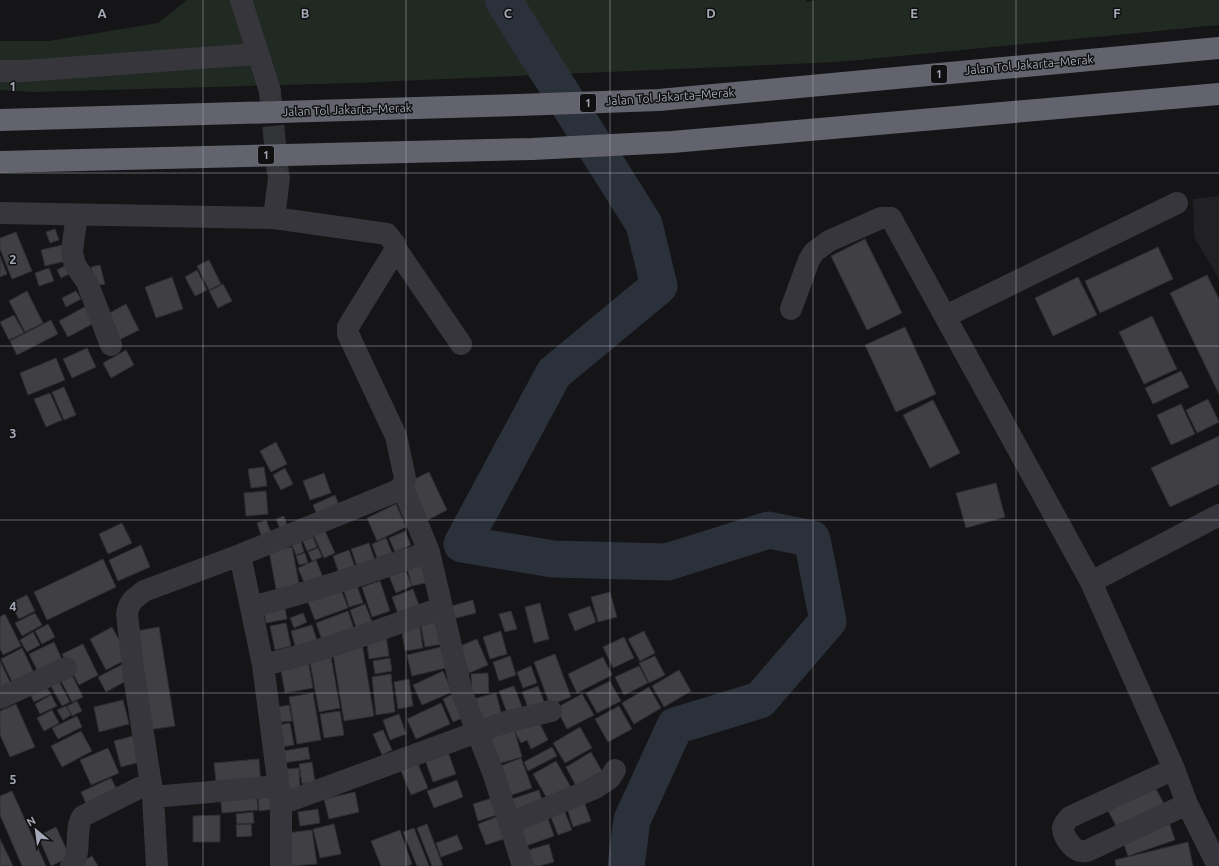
<svg xmlns="http://www.w3.org/2000/svg" width="1219" height="866" viewBox="0 0 1219 866" font-family="Ubuntu,sans-serif">
  <style>
    .built { fill: #212123 }
    .green { fill: #212923 }
    .lines { fill: none; stroke-linecap: round; stroke-linejoin: round }
    .river { stroke: #2b313a; stroke-width: 37 }
    .building { fill: #3f3f44; stroke: #2f2f33 }
    .minor-tunnel { stroke: #323337; stroke-width: 22; stroke-dasharray: 22 11; stroke-linecap: butt }
    .minor { stroke: #36363c; stroke-width: 22 }
    .motorway { stroke: #62636d; stroke-width: 22 }
    .grid { fill: none; stroke: #a6a9b7; stroke-width: 1; stroke-opacity: 0.55 }
    .labels { text-anchor: middle; stroke-width: 3; stroke-linejoin: round; paint-order: stroke }
    .shield { fill: #101011; stroke: #797b85; stroke-width: 1 }
    .shield-label { font-size: 11px; font-weight: bold; fill: #a6a9b7 }
    .street-label { font-size: 12px; fill: #a6a9b7; stroke: #101011 }
    .grid-label { font-size: 13px; text-anchor: middle; font-weight: bold; fill: #a6a9b7; stroke: #101011; stroke-width: 3; stroke-linejoin: round; paint-order: stroke }
  </style>
  <rect width="100%" height="100%" fill="#151517"/>
  <path class="built" d="M1219 196V279L1194 237 1193 199Z"/>
  <path class="green" d="M187 0H806V2L818 0H1219V25L838 62 353 83 33 92 0 90V41H49L158 23Z"/>
  <g class="lines">
    <path class="river" d="M503 0 644 224 659 286 554 373 462 544 553 559 667 562 769 530 812 539 828 621 760 700 675 726 632 820 626 866"/>
  </g>
  <path class="building" d="M55 229 59 240 50 243 46 232Z
    M16 232 32 271 12 279 0 249V238Z
    M865 239 902 313 867 330 831 256Z
    M62 245 66 261 45 266 41 250Z
    M1158 247 1173 279 1100 313 1085 281Z
    M0 256 7 274 0 277Z
    M209 260 221 284 209 290 197 266Z
    M71 263 75 271 61 278 57 270Z
    M100 265 105 284 96 286 91 267Z
    M49 268 54 281 39 286 35 273Z
    M197 270 207 290 195 296 185 277Z
    M1207 275 1219 299V394L1170 293Z
    M172 277 183 309 156 318 145 287Z
    M1078 277 1097 315 1053 336 1035 298Z
    M223 284 232 301 218 308 209 291Z
    M27 291 43 323 25 332 9 301Z
    M76 291 81 299 66 307 62 298Z
    M126 304 139 330 119 340 106 315Z
    M88 305 96 322 68 337 59 321Z
    M14 315 24 333 9 340 0 322Z
    M1152 316 1177 369 1144 384 1119 332Z
    M51 320 58 334 17 355 10 341Z
    M905 327 936 394 896 412 865 345Z
    M87 348 96 367 72 378 63 359Z
    M126 350 134 365 111 378 103 363Z
    M56 358 65 380 28 395 20 373Z
    M1181 371 1189 387 1153 404 1145 388Z
    M64 387 76 415 64 420 52 392Z
    M50 393 62 420 46 427 34 399Z
    M1208 399 1219 422 1197 433 1186 410Z
    M933 400 960 453 930 468 903 415Z
    M1181 404 1195 434 1171 445 1157 415Z
    M1219 436V484L1170 507 1151 468Z
    M276 442 287 464 271 472 260 451Z
    M264 467 267 486 251 488 248 469Z
    M285 468 293 484 281 490 273 475Z
    M429 472 447 510 422 523 403 485Z
    M324 473 331 493 310 500 303 481Z
    M996 483 1005 517 966 528 956 493Z
    M266 491 268 514 246 516 244 493Z
    M335 495 340 508 318 517 313 505Z
    M396 504 406 527 377 541 367 518Z
    M284 516 289 531 282 534 276 519Z
    M266 520 273 537 263 541 257 523Z
    M122 523 132 543 108 554 99 534Z
    M325 531 335 553 324 558 314 536Z
    M405 531 411 545 395 552 389 538Z
    M313 537 317 547 307 551 303 541Z
    M386 538 392 553 377 558 372 544Z
    M301 542 304 552 296 555 292 545Z
    M369 543 376 563 358 569 351 549Z
    M141 545 150 567 118 581 109 560Z
    M292 547 300 589 277 594 269 551Z
    M318 548 322 557 312 561 308 552Z
    M349 550 356 570 340 576 333 556Z
    M305 553 308 563 299 565 296 556Z
    M103 559 116 587 47 620 34 592Z
    M423 559 429 582 412 586 406 564Z
    M316 560 324 580 306 587 298 568Z
    M402 562 412 586 396 593 386 568Z
    M380 581 390 611 372 617 362 587Z
    M356 583 363 603 349 607 343 588Z
    M339 584 348 608 315 620 306 597Z
    M413 589 421 611 400 619 392 597Z
    M610 592 617 617 598 622 591 597Z
    M27 595 35 611 19 619 10 603Z
    M473 600 476 613 452 619 448 607Z
    M540 603 549 639 534 643 525 607Z
    M284 604 287 619 266 623 263 607Z
    M365 604 374 627 358 633 350 610Z
    M590 606 596 622 575 631 568 614Z
    M348 611 356 635 324 646 316 623Z
    M511 611 517 629 505 632 499 614Z
    M35 613 42 625 22 636 15 623Z
    M303 613 307 622 294 628 290 618Z
    M5 614 21 646 3 655 0 649V617Z
    M437 618 442 644 425 647 420 621Z
    M419 622 423 648 405 651 401 626Z
    M286 623 291 646 275 650 270 626Z
    M48 624 55 637 42 644 35 631Z
    M312 625 319 647 297 653 291 631Z
    M112 627 129 658 106 670 90 639Z
    M159 627 175 726 147 730 131 632Z
    M501 631 507 654 490 659 483 637Z
    M644 631 655 653 640 661 628 639Z
    M33 632 40 645 27 652 20 640Z
    M386 635 389 656 369 659 366 638Z
    M624 637 634 658 613 668 603 647Z
    M477 639 488 665 469 673 458 647Z
    M54 642 65 666 41 678 29 654Z
    M362 643 374 716 344 721 332 648Z
    M83 644 98 675 79 685 62 654Z
    M445 646 450 667 412 676 407 655Z
    M22 648 36 677 15 688 1 659Z
    M555 654 571 697 550 705 534 662Z
    M510 656 516 675 499 681 493 662Z
    M655 656 665 675 649 683 639 663Z
    M331 657 340 708 319 712 310 662Z
    M603 657 612 675 577 693 568 674Z
    M390 658 392 671 375 674 373 661Z
    M308 660 313 688 285 693 280 665Z
    M0 661 11 684 0 689Z
    M125 663 133 677 106 692 98 677Z
    M531 666 537 683 523 688 517 672Z
    M639 666 648 683 624 695 615 677Z
    M69 669 83 697 72 702 58 675Z
    M679 670 691 691 664 707 652 686Z
    M443 671 452 692 422 705 413 685Z
    M488 673 489 693 472 694 471 674Z
    M391 674 395 712 376 715 372 677Z
    M56 676 70 702 62 706 48 681Z
    M409 679 413 706 398 709 394 682Z
    M610 681 621 701 597 713 586 693Z
    M45 684 51 694 34 702 29 692Z
    M514 686 524 712 509 718 499 691Z
    M538 686 547 709 531 715 522 692Z
    M649 687 661 708 634 724 622 703Z
    M457 692 467 716 453 722 443 699Z
    M313 693 321 740 297 744 289 697Z
    M496 693 503 720 480 726 473 699Z
    M582 694 594 715 567 729 556 708Z
    M51 695 57 706 40 714 35 704Z
    M123 700 129 724 99 732 94 707Z
    M77 701 82 711 72 716 67 706Z
    M441 703 450 724 416 739 407 719Z
    M16 704 35 747 10 757 0 735V711Z
    M289 705 292 721 281 722 278 707Z
    M66 706 71 715 63 720 57 710Z
    M619 706 632 729 608 742 595 719Z
    M52 710 59 723 44 731 37 718Z
    M340 711 344 735 324 738 320 714Z
    M399 714 406 734 390 740 383 720Z
    M77 716 82 727 58 739 52 728Z
    M537 718 548 740 531 749 527 740 521 743 514 730Z
    M290 723 294 745 281 747 278 725Z
    M580 727 592 748 565 763 553 743Z
    M514 728 522 757 494 765 486 736Z
    M383 730 392 750 382 755 373 734Z
    M81 731 92 751 62 767 51 746Z
    M133 736 140 762 121 767 114 741Z
    M308 747 310 759 283 763 282 751Z
    M552 747 557 756 528 771 524 762Z
    M108 748 119 773 91 785 80 760Z
    M447 749 456 774 433 782 424 757Z
    M591 752 602 771 576 786 566 767Z
    M521 758 532 788 509 796 498 767Z
    M259 759 261 786 217 791 214 763Z
    M416 759 428 788 411 795 399 766Z
    M556 761 572 789 549 802 533 774Z
    M312 762 315 782 302 784 299 764Z
    M299 768 300 792H287V769Z
    M111 778 119 794 88 808 81 792Z
    M457 780 463 797 434 808 427 791Z
    M1152 782 1167 809 1121 835 1106 807Z
    M273 789 275 809 259 811 258 790Z
    M256 790 258 810 222 813 220 793Z
    M539 790 544 807 511 818 506 801Z
    M12 791 46 866H22L0 815V796Z
    M355 792 359 812 329 819 324 799Z
    M582 796 591 821 573 827 565 802Z
    M492 798 497 815 478 821 473 804Z
    M562 805 572 830 558 835 548 810Z
    M318 809 320 823 300 826 298 812Z
    M253 812 254 823 237 824 236 814Z
    M546 812 554 836 523 847 514 823Z
    M220 815V842H193V816Z
    M501 815 509 837 486 845 478 824Z
    M1169 822 1175 840 1128 856 1122 838Z
    M251 824 252 836 237 837 236 825Z
    M334 824 341 854 320 858 313 829Z
    M427 824 443 866H432L417 828Z
    M56 827 70 857 51 866 38 836Z
    M414 828 429 866H417L403 832Z
    M312 830 317 864 292 866 287 833Z
    M400 830 412 864 408 866H381L371 841Z
    M457 835 463 849 441 857 436 843Z
    M0 839 13 866H0Z
    M1188 842 1193 866H1116L1115 860Z
    M549 844 554 862 539 866H526L522 852Z
    M92 856 98 866H75Z"/>
  <g class="lines">
    <path class="minor-tunnel" d="M270 93 278 174"/>
    <path class="minor" d="M241 0 270 91
      M0 71H24L257 54
      M0 213 274 218 387 234 395 244 396 249 351 322 348 327V334L396 436 405 478C404 485 400 489 394 492L240 555 144 591C134 599 129 601 127 614L134 676 153 797
      M77 215 73 243 72 253 75 265 87 282 111 345
      M274 218 279 178
      M396 249 461 344
      M791 309 809 260 814 252 829 241 881 218H891L1091 582 1174 769 1187 804 1218 866
      M946 316 1177 203
      M402 486 429 552 462 693 494 775 523 866
      M240 555 263 665 281 804
      M1091 582 1219 515
      M251 607C311 592 370 572 429 552
      M263 665C324 651 383 628 442 608
      M0 698 66 668
      M1174 769 1070 817C1067 820 1064 823 1063 828 1063 836 1072 850 1081 851 1083 852 1085 851 1087 851L1187 804
      M510 823 595 788 610 778 615 770
      M71 866C83 853 73 830 83 816L151 782
      M157 866 153 797 278 786
      M281 866V804L477 732 506 722 551 711"/>
    <path class="motorway" d="M0 120 518 105 659 100 1219 48
      M0 162 532 149 672 142 1219 94"/>
  </g>
  <path class="grid" d="M203 0V866M406 0V866M610 0V866M813 0V866M1016 0V866M0 173H1219M0 346H1219M0 520H1219M0 693H1219"/>
  <g class="labels">
    <g class="shield">
      <rect x="931" y="65" width="16" height="18" rx="3"/>
      <rect x="580" y="94" width="16" height="18" rx="3"/>
      <rect x="258" y="146" width="16" height="18" rx="3"/>
    </g>
    <g class="shield-label">
      <text x="939" y="78">1</text>
      <text x="588" y="107">1</text>
      <text x="266" y="159">1</text>
    </g>
    <g class="street-label">
      <text transform="translate(1029 65) rotate(-5)" y="4">Jalan Tol Jakarta–Merak</text>
      <text transform="translate(670 97) rotate(-4)" y="4">Jalan Tol Jakarta–Merak</text>
      <text transform="translate(347 110) rotate(-2)" y="4">Jalan Tol Jakarta–Merak</text>
    </g>
  </g>
  <g class="grid-label">
    <text x="102" y="18">A</text>
    <text x="305" y="18">B</text>
    <text x="508" y="18">C</text>
    <text x="711" y="18">D</text>
    <text x="914" y="18">E</text>
    <text x="1117" y="18">F</text>
    <text x="13" y="91">1</text>
    <text x="13" y="264">2</text>
    <text x="13" y="438">3</text>
    <text x="13" y="611">4</text>
    <text x="13" y="784">5</text>
  </g>
  <g transform="translate(36 830) rotate(331)" stroke="#101011" stroke-width="3" paint-order="stroke">
  <path d="M0-3L7 15L0 10L-7 15Z" fill="#a6a9b7"/>
  <text y="-6" font-size="11" font-weight="bold" text-anchor="middle" fill="#a6a9b7">N</text>
  </g>
</svg>
